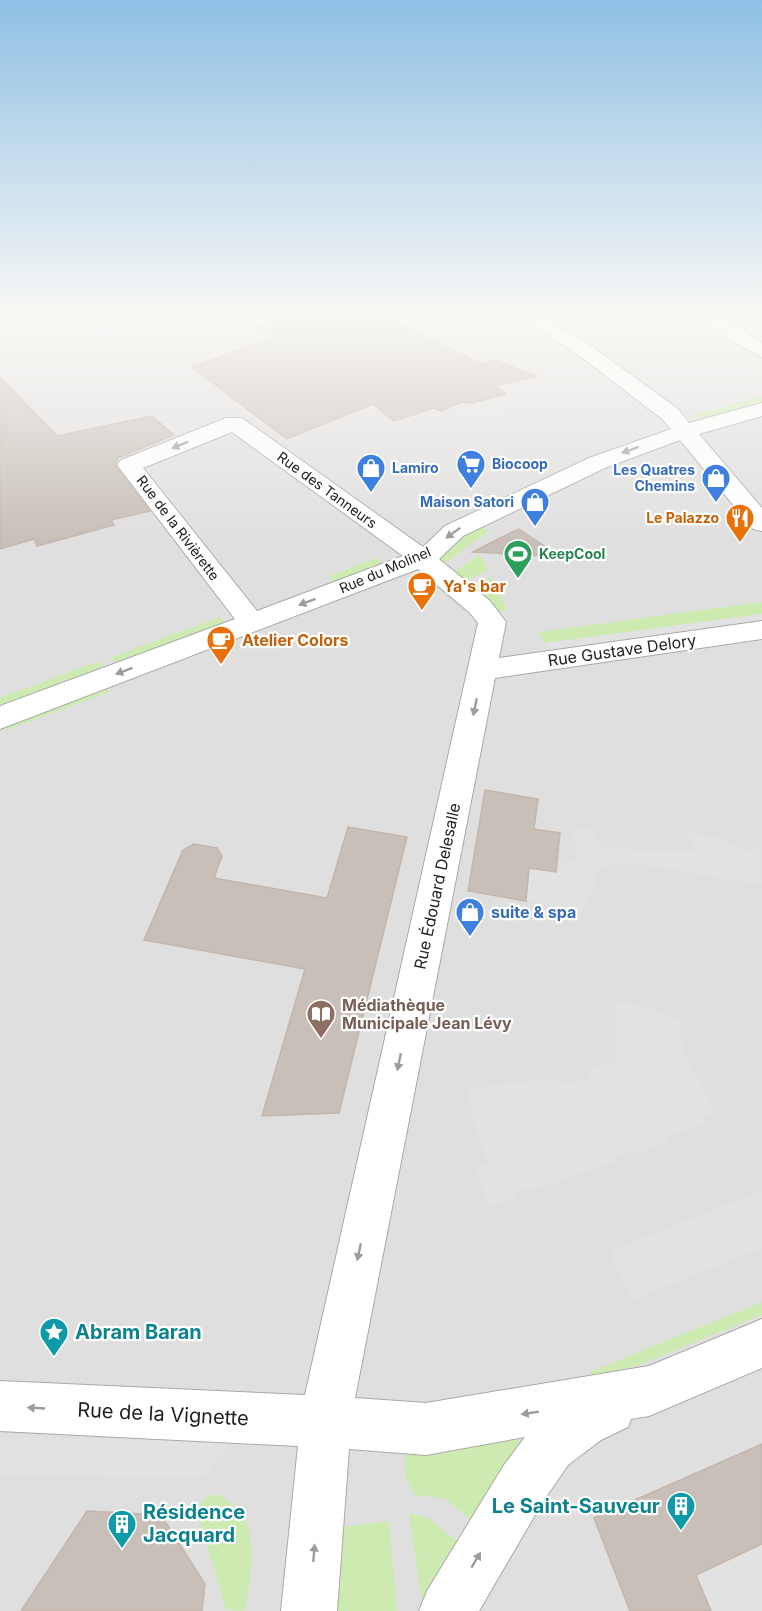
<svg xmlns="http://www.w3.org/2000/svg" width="762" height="1611" viewBox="0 0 762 1611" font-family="Inter,sans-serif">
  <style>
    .residential { fill: #e0dfdf }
    .grass { fill: #cdebb0 }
    .parking { fill: #e2e2e2 }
    .plaza { fill: #dddde8 }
    .building { fill: #c7bfb8; stroke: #c4b6ab; stroke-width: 1.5 }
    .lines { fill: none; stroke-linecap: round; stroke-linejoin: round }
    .minor-casing { stroke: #a9a9a9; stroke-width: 2 }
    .minor { fill: #fff; fill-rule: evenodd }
    .oneway { fill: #9c9c9c }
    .labels { text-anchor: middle; stroke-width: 4.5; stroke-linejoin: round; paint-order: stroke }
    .far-shop-label { font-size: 14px; font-weight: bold; fill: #366cbe; stroke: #fff; text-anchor: start }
    .far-street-label { font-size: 14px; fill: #222; stroke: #fff }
    .far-food-label { font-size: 14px; font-weight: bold; fill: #c56008; stroke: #fff; text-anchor: end }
    .far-leisure-label { font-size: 14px; font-weight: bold; fill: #27864d; stroke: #fff; text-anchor: start }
    .food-label { font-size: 16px; font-weight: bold; fill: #c56008; stroke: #fff; text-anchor: start }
    .street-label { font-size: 16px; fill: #222; stroke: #fff }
    .shop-label { font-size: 16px; font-weight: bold; fill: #366cbe; stroke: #fff; text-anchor: start }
    .education-label { font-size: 16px; font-weight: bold; fill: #785e54; stroke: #fff; text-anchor: start }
    .near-culture-label { font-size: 20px; font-weight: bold; fill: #0d838f; stroke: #fff; text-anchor: start }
    .near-street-label { font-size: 20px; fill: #222; stroke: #fff }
  </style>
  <rect width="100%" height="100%" fill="#f2efe9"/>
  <path class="residential" d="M0 317H762V1611H0Z"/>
  <path class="grass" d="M762 396V403L702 420 695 415Z
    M480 525 489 531 441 566 438 558 458 537Z
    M480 555 488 570 463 582 451 574Z
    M377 558 384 565 336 583 329 576Z
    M491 577 507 609 500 611 470 588Z
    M762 602V614L545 643 539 632Z
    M220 617 226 624 116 664 112 657Z
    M99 661 104 669 0 709V698Z
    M106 687 109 692 7 730 4 724Z
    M762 1302V1315L594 1383 590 1372Z
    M515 1436 522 1446 477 1526 446 1499 415 1495 405 1475V1445Z
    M209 1495H219C228 1501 237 1508 243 1517 258 1538 250 1588 244 1611L226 1609 198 1515 201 1503Z
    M409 1513 428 1518 462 1545 423 1610Z
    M389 1521 397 1611H334L342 1527Z"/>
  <path class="parking" d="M762 614V638L555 668 545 643Z
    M590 828 600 846 639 850 695 851 688 832 722 838 743 851 760 848 762 885 632 863 608 864 596 871 595 890 581 911 525 901 529 868 556 872 578 855 572 831Z
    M615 1001 640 1005 679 1020 683 1051 716 1113 702 1118 705 1123 666 1137 668 1142 630 1156 627 1152 613 1157 614 1162 533 1191 531 1187 515 1192 517 1197 490 1207 475 1167 489 1162 478 1135 466 1090 504 1083 554 1080 571 1083 584 1080 589 1076 591 1069 615 1061Z
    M762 1191V1248L632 1300 610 1251Z
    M0 1438 232 1440 203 1477 0 1476Z
    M762 1544V1611H711L696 1575Z"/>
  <path class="plaza" d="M119 323 129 333 96 344 84 333Z"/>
  <path class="building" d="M284 317H386L482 364 495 360 537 376 495 386 506 394 472 403 461 402 441 411 434 408 394 421 373 404 287 439 192 367 273 338 255 328Z
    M0 377 57 436 152 416 174 435 118 458 115 465 150 511 111 520 114 525 37 546 34 539 0 549Z
    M519 529 561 557 473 552 510 533Z
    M485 790 538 799 534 829 560 833 556 872 529 868 526 901 468 891Z
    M348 827 407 837 339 1113 262 1116 305 969 144 940 183 850 194 844 217 848 222 856 214 878 327 898Z
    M762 1444V1544L696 1575 711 1611H630L594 1518Z
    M87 1511 161 1515 205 1584 202 1611H21Z"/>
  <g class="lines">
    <g class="minor-casing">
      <path id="minor" d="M519 317H542L594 348 678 409 689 423 762 403V416L699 434 762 508V531L753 529 680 440 605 468 463 536 439 559 490 601 506 622 499 658 762 621V639L495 678 355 1398 426 1403 649 1366 762 1319V1368L649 1416 631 1419 628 1427 601 1440 568 1465 542 1503 479 1611H419L427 1591 504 1465 525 1437 426 1455 349 1449 337 1611H281L298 1446 0 1431V1381L305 1395 478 623 470 613 418 569 0 729V706L235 619 121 470 117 465 121 460 226 418H242L423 547 445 526 589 458 671 429 662 419 580 356ZM232 432 403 556 257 611 143 468Z
        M702 317H723L762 343V357L726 338Z"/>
    </g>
    <use href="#minor" class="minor"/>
  </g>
  <defs><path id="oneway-solid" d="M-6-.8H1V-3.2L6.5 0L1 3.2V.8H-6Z" transform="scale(1.5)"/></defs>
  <g class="oneway">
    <use href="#oneway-solid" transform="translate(180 445) rotate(158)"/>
    <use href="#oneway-solid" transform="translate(630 450) rotate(160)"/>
    <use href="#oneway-solid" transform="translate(453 533) rotate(144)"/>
    <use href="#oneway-solid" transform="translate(307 602) rotate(159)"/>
    <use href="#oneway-solid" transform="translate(124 671) rotate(159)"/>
    <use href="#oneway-solid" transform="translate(475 707) rotate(102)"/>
    <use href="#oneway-solid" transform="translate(399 1062) rotate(102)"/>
    <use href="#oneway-solid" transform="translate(359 1252) rotate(102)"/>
    <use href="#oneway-solid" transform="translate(36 1408) rotate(-177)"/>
    <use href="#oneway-solid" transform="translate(530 1413) rotate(171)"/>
    <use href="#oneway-solid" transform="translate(314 1553) rotate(-85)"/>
    <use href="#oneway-solid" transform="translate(476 1560) rotate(-59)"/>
  </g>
  <linearGradient id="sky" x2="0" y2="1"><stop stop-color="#8fc0e4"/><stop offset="0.58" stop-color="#f9f8f5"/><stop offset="1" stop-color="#f9f8f5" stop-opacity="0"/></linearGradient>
  <rect width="762" height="543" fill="url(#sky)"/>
  <defs>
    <g id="supermarket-pin" transform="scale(1.5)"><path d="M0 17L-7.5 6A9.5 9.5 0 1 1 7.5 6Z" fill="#3f7fe0" stroke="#fff"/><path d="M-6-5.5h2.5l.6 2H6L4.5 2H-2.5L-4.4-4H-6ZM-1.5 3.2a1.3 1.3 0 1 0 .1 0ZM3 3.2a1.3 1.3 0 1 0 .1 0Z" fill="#fff"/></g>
    <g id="shop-pin" transform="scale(1.5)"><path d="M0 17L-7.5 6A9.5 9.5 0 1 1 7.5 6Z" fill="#3f7fe0" stroke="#fff"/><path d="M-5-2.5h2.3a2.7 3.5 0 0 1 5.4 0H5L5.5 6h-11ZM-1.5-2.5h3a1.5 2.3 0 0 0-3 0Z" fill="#fff"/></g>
    <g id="restaurant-pin" transform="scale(1.5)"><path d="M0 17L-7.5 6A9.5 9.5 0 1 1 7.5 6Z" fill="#e8710a" stroke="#fff"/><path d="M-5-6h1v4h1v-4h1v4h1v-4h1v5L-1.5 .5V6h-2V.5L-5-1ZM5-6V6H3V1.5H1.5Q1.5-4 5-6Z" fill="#fff"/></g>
    <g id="stadium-pin" transform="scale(1.5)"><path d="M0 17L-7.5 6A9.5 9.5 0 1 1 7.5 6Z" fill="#2e9e5b" stroke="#fff"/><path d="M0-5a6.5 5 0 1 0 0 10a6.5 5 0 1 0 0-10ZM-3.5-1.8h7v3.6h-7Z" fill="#fff"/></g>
    <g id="cafe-pin" transform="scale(1.5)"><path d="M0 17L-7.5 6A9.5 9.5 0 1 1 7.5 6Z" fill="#e8710a" stroke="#fff"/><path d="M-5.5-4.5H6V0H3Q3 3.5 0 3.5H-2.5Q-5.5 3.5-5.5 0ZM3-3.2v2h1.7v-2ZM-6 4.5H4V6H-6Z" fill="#fff"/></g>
    <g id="library-pin" transform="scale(1.5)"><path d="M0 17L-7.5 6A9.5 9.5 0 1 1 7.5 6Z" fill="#8d6e63" stroke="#fff"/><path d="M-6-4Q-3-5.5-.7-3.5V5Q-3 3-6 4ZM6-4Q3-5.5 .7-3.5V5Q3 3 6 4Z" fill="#fff"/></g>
    <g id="sight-pin" transform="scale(1.5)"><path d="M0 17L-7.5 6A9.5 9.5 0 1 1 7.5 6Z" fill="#0f9aa8" stroke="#fff"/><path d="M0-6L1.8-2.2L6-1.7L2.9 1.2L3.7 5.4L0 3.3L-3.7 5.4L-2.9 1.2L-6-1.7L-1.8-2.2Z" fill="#fff"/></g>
    <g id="building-pin" transform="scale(1.5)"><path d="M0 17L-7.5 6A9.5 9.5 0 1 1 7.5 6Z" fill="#0f9aa8" stroke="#fff"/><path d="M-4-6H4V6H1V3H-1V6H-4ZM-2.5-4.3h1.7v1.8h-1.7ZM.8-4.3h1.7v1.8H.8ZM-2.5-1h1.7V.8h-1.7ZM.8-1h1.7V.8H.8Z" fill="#fff"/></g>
  </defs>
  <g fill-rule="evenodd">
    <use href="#supermarket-pin" x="471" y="464"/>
    <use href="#shop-pin" x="371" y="468"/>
    <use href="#shop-pin" x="716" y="478"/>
    <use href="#shop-pin" x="535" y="502"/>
    <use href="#restaurant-pin" x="740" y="518"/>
    <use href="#stadium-pin" x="518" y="554"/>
    <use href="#cafe-pin" x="422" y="586"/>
    <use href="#cafe-pin" x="221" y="640"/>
    <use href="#shop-pin" x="470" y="912"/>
    <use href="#library-pin" x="321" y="1014"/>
    <use href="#sight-pin" x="54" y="1332"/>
    <use href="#building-pin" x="681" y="1506"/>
    <use href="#building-pin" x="122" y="1524"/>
  </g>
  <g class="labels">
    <g class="far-shop-label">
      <text x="492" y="469">Biocoop</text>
      <text x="392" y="473">Lamiro</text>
      <text x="695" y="475" text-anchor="end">Les Quatres<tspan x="695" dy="16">Chemins</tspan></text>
      <text x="514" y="507" text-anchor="end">Maison Satori</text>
    </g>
    <g class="far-street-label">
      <text transform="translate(327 490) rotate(36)" y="5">Rue des Tanneurs</text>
      <text transform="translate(178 528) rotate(53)" y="5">Rue de la Rivièrette</text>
      <text transform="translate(385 570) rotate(-23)" y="5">Rue du Molinel</text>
    </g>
    <g class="far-food-label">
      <text x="719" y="523">Le Palazzo</text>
    </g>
    <g class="far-leisure-label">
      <text x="539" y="559">KeepCool</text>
    </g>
    <g class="food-label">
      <text x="443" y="592">Ya's bar</text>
      <text x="242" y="646">Atelier Colors</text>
    </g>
    <g class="street-label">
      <text transform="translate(622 650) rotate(-8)" y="6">Rue Gustave Delory</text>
      <text transform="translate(437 886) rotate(-78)" y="6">Rue Édouard Delesalle</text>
    </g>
    <g class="shop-label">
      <text x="491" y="918">suite &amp; spa</text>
    </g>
    <g class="education-label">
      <text x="342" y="1011">Médiathèque<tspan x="342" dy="18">Municipale Jean Lévy</tspan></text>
    </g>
    <g class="near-culture-label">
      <text x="75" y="1339">Abram Baran</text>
      <text x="660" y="1513" text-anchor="end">Le Saint-Sauveur</text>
      <text x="143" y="1519">Résidence<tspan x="143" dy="23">Jacquard</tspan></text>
    </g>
    <g class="near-street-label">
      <text transform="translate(163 1414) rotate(3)" y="7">Rue de la Vignette</text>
    </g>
  </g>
</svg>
